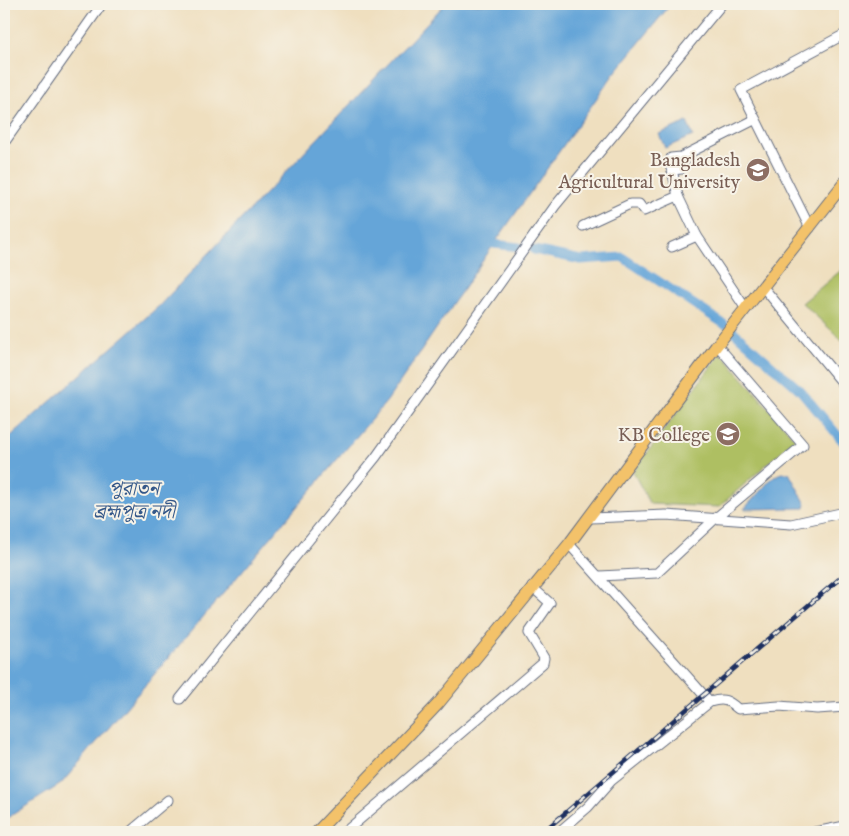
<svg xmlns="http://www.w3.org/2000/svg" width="849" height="836" font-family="'IM FELL English','Noto Serif Bengali',serif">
  <rect width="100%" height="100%" fill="#f7f3e8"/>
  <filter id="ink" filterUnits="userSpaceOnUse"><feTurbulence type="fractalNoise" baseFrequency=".02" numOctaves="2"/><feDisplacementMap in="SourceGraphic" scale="10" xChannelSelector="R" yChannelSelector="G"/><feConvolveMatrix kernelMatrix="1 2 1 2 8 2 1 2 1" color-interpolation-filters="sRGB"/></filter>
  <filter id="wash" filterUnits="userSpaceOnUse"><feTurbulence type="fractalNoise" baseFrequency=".0096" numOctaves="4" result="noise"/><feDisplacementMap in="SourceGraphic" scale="20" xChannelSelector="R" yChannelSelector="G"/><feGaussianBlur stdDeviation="1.12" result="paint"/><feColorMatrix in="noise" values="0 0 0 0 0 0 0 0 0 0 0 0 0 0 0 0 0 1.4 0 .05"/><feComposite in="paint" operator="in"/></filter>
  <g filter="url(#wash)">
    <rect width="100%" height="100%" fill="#efdfbf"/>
    <g fill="#aebf62" stroke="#647760">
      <polygon points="845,267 845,343 802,303"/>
      <polygon points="721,353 795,439 719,507 650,504 633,472"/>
    </g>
    <g fill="#65a5d8" stroke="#406a9b">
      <polygon points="445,4 671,4 613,75 494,244 387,401 61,784 4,820 4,442 159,306"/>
      <polygon points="687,122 693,136 665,148 659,134"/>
      <polygon points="783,473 789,473 806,504 805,508 744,509 774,476"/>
    </g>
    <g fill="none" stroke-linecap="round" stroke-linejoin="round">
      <g stroke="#65a5d8" stroke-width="9">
        <polyline points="483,240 494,244 519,247"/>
        <polyline points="534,250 581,260 622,257 724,324"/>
        <polyline points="733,331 800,390 845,444"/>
      </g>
    </g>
  </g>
  <g filter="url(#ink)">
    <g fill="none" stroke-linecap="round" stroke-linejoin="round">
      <g stroke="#656d80" stroke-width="11">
        <g id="minor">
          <polyline points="4,143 102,4"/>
          <polyline points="681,157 684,163 682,169 672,170 669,164 671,158 681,157 754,120"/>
          <polyline points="678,196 697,236"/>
          <polyline points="583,226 630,204 639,204 644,211 678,196 672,170"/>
          <polyline points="810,228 741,90 845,34"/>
          <polyline points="672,247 697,236 746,309"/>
          <polyline points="763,287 845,386"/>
          <polyline points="591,518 666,515 791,524 845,512"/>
          <polyline points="569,544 710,702"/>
          <polyline points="600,576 657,573 717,517 803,445 717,345"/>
          <polyline points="180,699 376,457 555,206 722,4"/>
          <polyline points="130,832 168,800"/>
          <polyline points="345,832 543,663 544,658 529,633 550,603 532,587"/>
          <path d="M559,832L588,807L611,781L710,702C724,698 728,700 738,709L779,706L817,709L845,707"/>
          <polyline points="815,832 845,826"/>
        </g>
      </g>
      <g stroke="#656d80" stroke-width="13">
        <polyline id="major" points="317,832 438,704 569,544 717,345 845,182"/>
      </g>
      <use href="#minor" stroke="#fff" stroke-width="9"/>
      <use href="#major" stroke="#f3c26a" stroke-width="11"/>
      <g stroke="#1b2f5e" stroke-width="4.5">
        <polyline id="rail" points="543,832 845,574"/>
      </g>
      <use href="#rail" stroke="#f7f3e8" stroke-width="2.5" stroke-dasharray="8" stroke-linecap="butt"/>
    </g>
  </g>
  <defs>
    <g id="university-disc" transform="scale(1.25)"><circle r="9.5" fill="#8d6e63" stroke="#f7f3e8"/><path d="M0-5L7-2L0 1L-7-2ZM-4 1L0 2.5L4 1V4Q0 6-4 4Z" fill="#fff"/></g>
  </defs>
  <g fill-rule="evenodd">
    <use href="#university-disc" x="758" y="170"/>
    <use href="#university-disc" x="728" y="434"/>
  </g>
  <g text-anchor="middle" stroke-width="4" stroke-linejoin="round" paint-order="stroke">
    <g font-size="19" fill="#785e54" stroke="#f7f3e8" text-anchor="end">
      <text x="740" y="166">Bangladesh<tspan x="740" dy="22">Agricultural University</tspan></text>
      <text x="710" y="441">KB College</text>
    </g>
    <g font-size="20" font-style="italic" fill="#355889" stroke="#f7f3e8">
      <text x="134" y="495">পুরাতন<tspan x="134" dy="23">ব্রহ্মপুত্র নদী</tspan></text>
    </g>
  </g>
  <rect width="849" height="836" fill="none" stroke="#f7f3e8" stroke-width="20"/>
</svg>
